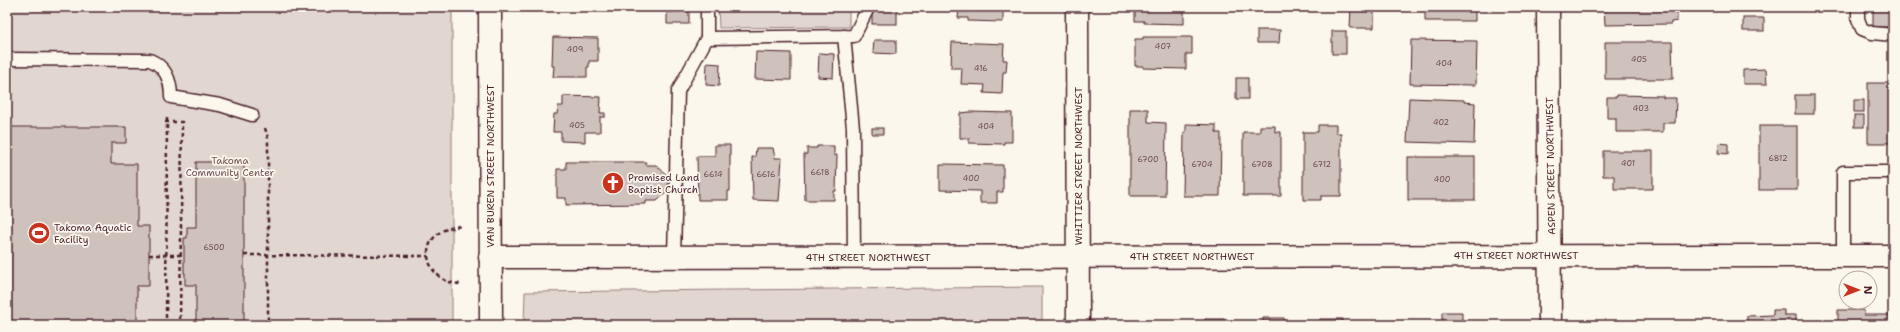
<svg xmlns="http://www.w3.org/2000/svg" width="1900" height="332" font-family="'Shantell Sans',sans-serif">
  <rect width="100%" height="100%" fill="#fbf7ec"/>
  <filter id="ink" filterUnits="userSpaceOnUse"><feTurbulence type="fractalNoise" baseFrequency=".025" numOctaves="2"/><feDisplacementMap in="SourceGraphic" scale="8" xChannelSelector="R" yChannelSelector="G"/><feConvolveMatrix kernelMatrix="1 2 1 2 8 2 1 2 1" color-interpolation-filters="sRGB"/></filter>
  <g filter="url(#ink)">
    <g fill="#e2d7d0" stroke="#967b7e">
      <rect x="7" y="7" width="445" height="318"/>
      <polygon points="718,7 849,7 849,27 719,28"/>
      <polygon points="1042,287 1042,325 524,325 525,292"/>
    </g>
    <g fill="#cfc2bc" stroke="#4a1f2b">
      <polygon points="543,7 593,7 593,8 586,8 586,9 552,9 552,7"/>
      <polygon points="959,7 1003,7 1003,22 968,21 968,18 958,18"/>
      <polygon points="1135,7 1184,7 1184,24 1144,23 1144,21 1135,21"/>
      <polygon points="1351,7 1374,7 1374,28 1350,28"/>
      <polygon points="1415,7 1475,7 1475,21 1425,21 1425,7"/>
      <polygon points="1604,7 1677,7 1677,21 1671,22 1671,24 1605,25"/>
      <rect x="1873" y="7" width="20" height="20"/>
      <rect x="872" y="9" width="25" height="15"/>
      <polygon points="689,11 689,24 667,24 667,12"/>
      <rect x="1743" y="18" width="21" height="13"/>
      <polygon points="1257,30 1280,30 1279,43 1257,43"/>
      <rect x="1332" y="31" width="14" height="23"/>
      <polygon points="553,37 598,38 598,61 589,61 589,67 587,67 587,77 553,77 554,66 552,66"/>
      <polygon points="1143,37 1192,37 1192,54 1186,54 1186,69 1143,68 1143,66 1135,66 1135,39 1143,39"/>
      <polygon points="874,40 896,40 896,54 873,53"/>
      <polygon points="1411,40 1477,41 1476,85 1410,84"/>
      <polygon points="952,42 1004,44 1003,60 1007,60 1006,72 1003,72 1002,94 984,93 985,85 961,84 962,68 951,68"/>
      <polygon points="1605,42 1672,42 1673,79 1605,79"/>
      <polygon points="756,52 791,53 791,80 755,79"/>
      <polygon points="819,53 834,54 833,78 818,77"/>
      <polygon points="707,63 720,64 719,86 706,85"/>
      <polygon points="1766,69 1767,84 1743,84 1743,70"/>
      <rect x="1236" y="78" width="12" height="21"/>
      <rect x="1868" y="83" width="25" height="60"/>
      <polygon points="1617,95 1663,96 1663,98 1676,98 1675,123 1663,123 1663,132 1616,132 1616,118 1607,118 1607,97 1617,97"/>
      <rect x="1795" y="95" width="19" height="19"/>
      <polygon points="563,96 601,97 600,113 605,113 605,117 600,117 600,132 585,132 585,142 561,141 561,132 553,132 554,114 557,114 558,106 563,106"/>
      <polygon points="1409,98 1464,100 1464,102 1475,103 1474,144 1407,142"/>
      <rect x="1854" y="100" width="10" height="12"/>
      <polygon points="1130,109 1148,109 1148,122 1166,123 1165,196 1130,196"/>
      <polygon points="970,112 1012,113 1012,142 1004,142 1004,144 969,143 969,138 960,138 960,113"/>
      <rect x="1854" y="115" width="10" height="12"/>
      <polygon points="1186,124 1216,125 1216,133 1221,133 1220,196 1183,196 1184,132 1186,132"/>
      <polygon points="1318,125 1336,125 1336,133 1341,133 1341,196 1321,196 1321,200 1303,200 1303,132 1318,132"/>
      <polygon points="1260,126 1275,126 1275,132 1281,132 1281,196 1243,196 1243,132 1260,132"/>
      <rect x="1759" y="126" width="38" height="64"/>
      <polygon points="7,127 126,127 126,143 111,143 111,164 137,164 137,226 149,226 149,286 137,286 137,325 7,325"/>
      <rect x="872" y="128" width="11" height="6"/>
      <polygon points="1719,143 1728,144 1728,154 1718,153"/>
      <polygon points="715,145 730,145 730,191 728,191 728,200 698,200 697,156 715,156"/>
      <polygon points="817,146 834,146 834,155 837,155 836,191 834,191 834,200 805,200 804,154 807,154 807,148 817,148"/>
      <polygon points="756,148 773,148 775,158 782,158 779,201 753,200 752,157 755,157"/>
      <polygon points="1603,151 1653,151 1653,189 1614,189 1614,176 1603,176"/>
      <rect x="1408" y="157" width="67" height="43"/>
      <polygon points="196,162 244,162 244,325 196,325 196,285 185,285 185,273 184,273 184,238 187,238 187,227 196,227"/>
      <polygon points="566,162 646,162 646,165 656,165 668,176 668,191 657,201 646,201 646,204 566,205 566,198 557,198 557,169 566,169"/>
      <polygon points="940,164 1003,165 1003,192 997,192 997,203 980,203 980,191 940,190"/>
      <polygon points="1773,310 1784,310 1784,315 1796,315 1796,325 1747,325 1747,316 1773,315"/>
      <polygon points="1838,310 1864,310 1864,315 1890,315 1890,325 1838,325"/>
      <polygon points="1442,312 1462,312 1462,324 1478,325 1430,325 1430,323 1442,323"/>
      <polygon points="1263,318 1284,318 1285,325 1248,325 1248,323 1263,323"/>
      <polygon points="1205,319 1227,319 1227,325 1191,325 1205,324"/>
      <polygon points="1320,319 1343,319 1343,325 1306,325 1306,323 1320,323"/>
      <rect x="1131" y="324" width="40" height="1"/>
      <rect x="1614" y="324" width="19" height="1"/>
    </g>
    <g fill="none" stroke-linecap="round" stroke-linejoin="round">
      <g stroke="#4a1f2b" stroke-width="15">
        <g id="service">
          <polyline points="1858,7 1858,19 1862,29 1872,33 1893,35"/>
          <polyline points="844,36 853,128 854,257"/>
          <polyline points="707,38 854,36 867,10 867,7"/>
          <path d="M7,59L150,60C166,67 171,80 171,97L220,105L252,115"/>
          <polyline points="1843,256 1843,172 1893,172"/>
          <polyline points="674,257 678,91 707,38 707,7"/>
        </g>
      </g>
      <g stroke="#4a1f2b" stroke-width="25">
        <g id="minor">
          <polyline points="490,7 491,325"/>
          <polyline points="1077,7 1078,325"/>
          <polyline points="490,257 1893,256"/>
        </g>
      </g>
      <g stroke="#4a1f2b" stroke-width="25">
        <polyline id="tertiary" points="1548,7 1550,325"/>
      </g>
      <g stroke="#4a1f2b" stroke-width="2.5" stroke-dasharray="4 3" stroke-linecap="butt">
        <polyline points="165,122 182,122 180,325"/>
        <polyline points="265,128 268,138 268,325"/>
        <path d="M460,226C454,227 448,228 442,231C415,247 430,283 460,284"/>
        <polyline points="149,255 184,255"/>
        <polyline points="244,255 428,256"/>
        <polyline points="166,325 167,115"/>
      </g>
      <use href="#service" stroke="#fbf7ec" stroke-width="12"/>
      <use href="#minor" stroke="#fbf7ec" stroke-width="22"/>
      <use href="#tertiary" stroke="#fbf7ec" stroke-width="22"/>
    </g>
  </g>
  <defs>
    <g id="church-disc" transform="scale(1.15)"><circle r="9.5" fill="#c8321e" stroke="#fbf7ec"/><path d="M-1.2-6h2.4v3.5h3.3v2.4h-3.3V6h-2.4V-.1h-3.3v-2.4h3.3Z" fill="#fff"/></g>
    <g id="stadium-disc" transform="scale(1.15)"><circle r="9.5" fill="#c8321e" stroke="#fbf7ec"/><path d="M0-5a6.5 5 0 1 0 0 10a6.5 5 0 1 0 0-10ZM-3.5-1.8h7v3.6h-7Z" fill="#fff"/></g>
  </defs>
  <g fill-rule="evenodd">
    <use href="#church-disc" x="613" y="183"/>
    <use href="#stadium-disc" x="39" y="233"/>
  </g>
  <g text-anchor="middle" stroke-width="3.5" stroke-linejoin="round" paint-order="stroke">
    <g font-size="8" fill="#6b484f">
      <text x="1163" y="49">407</text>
      <text x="575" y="52">409</text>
      <text x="1639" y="62">405</text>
      <text x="1444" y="66">404</text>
      <text x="981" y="71">416</text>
      <text x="1641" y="111">403</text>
      <text x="1441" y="125">402</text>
      <text x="577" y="128">405</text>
      <text x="986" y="129">404</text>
      <text x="1778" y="161">6812</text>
      <text x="1148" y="162">6700</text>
      <text x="1628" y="166">401</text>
      <text x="1202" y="167">6704</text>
      <text x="1262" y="167">6708</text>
      <text x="1322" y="167">6712</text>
      <text x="820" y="175">6618</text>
      <text x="713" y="177">6614</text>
      <text x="766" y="177">6616</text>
      <text x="971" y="181">400</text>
      <text x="1442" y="182">400</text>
      <text x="214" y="250">6500</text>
    </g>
    <g font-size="10" fill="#704d54" stroke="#fbf7ec">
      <text x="230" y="164">Takoma<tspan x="230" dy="12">Community Center</tspan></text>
    </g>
    <g font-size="10" fill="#4a1f2b" stroke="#fbf7ec">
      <text transform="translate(490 166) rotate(-90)" y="4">VAN BUREN STREET NORTHWEST</text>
      <text transform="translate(1078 166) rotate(-90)" y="4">WHITTIER STREET NORTHWEST</text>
      <text transform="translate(1550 166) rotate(-91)" y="4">ASPEN STREET NORTHWEST</text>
      <text x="1516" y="259">4TH STREET NORTHWEST</text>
      <text x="1192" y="260">4TH STREET NORTHWEST</text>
      <text x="868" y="261">4TH STREET NORTHWEST</text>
    </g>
    <g font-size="10" fill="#4a1f2b" stroke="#fbf7ec" text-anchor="start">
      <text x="628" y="181">Promised Land<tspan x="628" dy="12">Baptist Church</tspan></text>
      <text x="54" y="231">Takoma Aquatic<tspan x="54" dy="12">Facility</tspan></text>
    </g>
  </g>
  <rect width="1900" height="332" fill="none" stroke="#fbf7ec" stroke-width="24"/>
  <rect x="12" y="12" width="1876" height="308" fill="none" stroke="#4a1f2b" stroke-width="1.5" filter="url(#ink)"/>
  <g transform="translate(1858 290) rotate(90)"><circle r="19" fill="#fbf7ec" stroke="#b4a19f"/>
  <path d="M0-3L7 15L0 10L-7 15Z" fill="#c8321e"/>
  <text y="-6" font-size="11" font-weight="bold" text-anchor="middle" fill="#4a1f2b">N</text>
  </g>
</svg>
